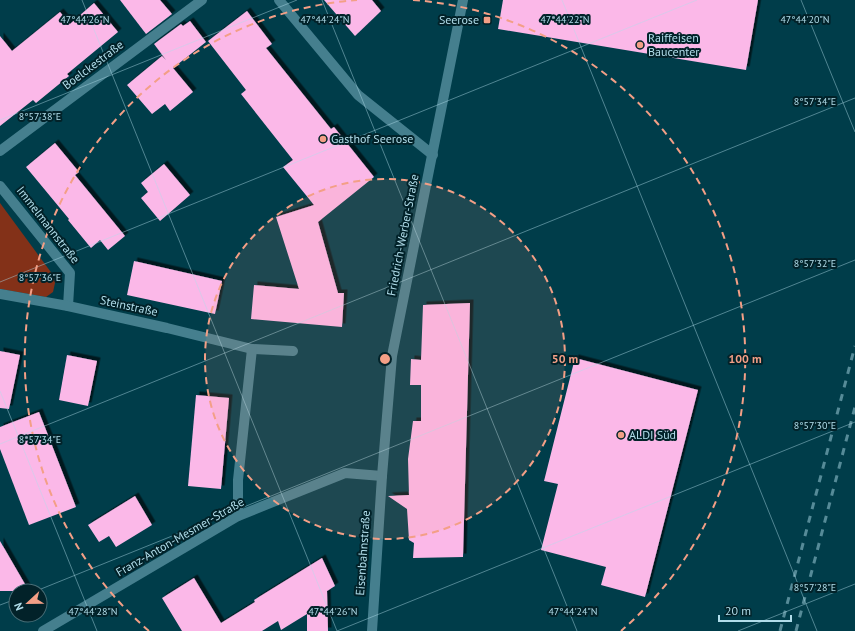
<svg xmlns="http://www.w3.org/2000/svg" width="855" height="631" font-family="'PT Sans',sans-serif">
  <defs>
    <filter id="shadow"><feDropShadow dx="3.5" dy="-3.5" stdDeviation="0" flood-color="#0009"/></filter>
  </defs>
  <rect width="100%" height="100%" fill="#003d4a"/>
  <polygon fill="#833118" points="0,203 53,275 55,283 53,292 46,297 0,289"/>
  <g fill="#fbb8e8" filter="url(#shadow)">
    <polygon points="120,0 160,0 172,14 146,34"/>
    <polygon points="324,0 372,0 381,11 355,36"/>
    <polygon points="503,0 758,0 746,70 498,29"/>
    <polygon points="94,3 118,32 67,74 69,76 36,103 33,100 0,126 0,36 12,51 60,12 70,24"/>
    <polygon points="247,11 272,44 266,48 331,129 334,127 374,177 318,222 338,293 344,293 342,327 251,319 254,285 299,289 276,217 314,205 283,167 293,160 241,94 246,90 208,41"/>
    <polygon points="190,21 206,42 173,68 193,92 170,111 165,104 152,114 127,85 162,56 166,60 154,44 181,24 183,26"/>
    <polygon points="55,143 79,172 75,175 125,236 108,250 100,240 91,248 68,220 69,219 26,167"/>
    <polygon points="164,164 190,195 160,221 141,198 148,192 141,183"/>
    <polygon points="134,261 222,281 215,314 127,295"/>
    <polygon points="470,303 463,557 413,558 414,543 409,540 407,509 388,496 409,495 408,459 413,421 421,421 421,385 410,385 411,359 421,360 423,305"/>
    <polygon points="0,351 20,355 9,409 0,408"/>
    <polygon points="67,355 97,361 88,406 59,400"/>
    <polygon points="575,358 698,390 645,597 601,585 606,567 541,550 558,484 544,481"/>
    <polygon points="196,395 229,398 221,489 188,486"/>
    <polygon points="39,412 76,507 29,525 0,449 0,427"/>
    <polygon points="135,496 152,525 116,547 109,536 99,542 88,525"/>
    <polygon points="0,541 29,591 0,591"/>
    <polygon points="322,558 335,586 327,591 328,631 307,631 307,614 281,630 278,621 262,631 182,631 162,598 194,578 221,623 255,602 254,600"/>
  </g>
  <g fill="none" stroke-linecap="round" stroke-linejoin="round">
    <g stroke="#457f8e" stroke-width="10">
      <polyline points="279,0 358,95 433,155"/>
      <polyline points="0,151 202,0"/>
      <polyline points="0,186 70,273 68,306"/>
      <polyline points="0,294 68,306 167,328 252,349 293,351"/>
      <polyline points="238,516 238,480 252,349"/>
      <polyline points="43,631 238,516 345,473 382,476"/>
      <polyline points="372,631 382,476 392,356 463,0"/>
    </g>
    <g stroke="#568b98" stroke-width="3" stroke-dasharray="7 7" stroke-linecap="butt">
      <polyline points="780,631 855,346"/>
      <polyline points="796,631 855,407"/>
    </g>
  </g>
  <path fill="none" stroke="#b1ddea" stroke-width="1" stroke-opacity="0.45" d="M82,0L337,631M322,0L577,631M562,0L817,631M801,0L855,132M0,120L297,0M0,282L697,0M0,391L97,631M0,444L855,98M36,591L855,260M0,605L16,599M337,631L855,422M738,631L855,584"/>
  <circle cx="385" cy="359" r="180" fill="#f39f86" fill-opacity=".12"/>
  <g fill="none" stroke="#f39f86" stroke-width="2" stroke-dasharray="7 5">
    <circle cx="385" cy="359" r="180"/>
    <path d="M149 631A360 360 0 0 1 357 0M413 0A360 360 0 0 1 621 631"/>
  </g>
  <g fill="#f39f86" stroke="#022229" stroke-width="1.5">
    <rect x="483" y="16" width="8" height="8" rx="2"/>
    <circle cx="640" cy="45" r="4"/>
    <circle cx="323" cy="139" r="4"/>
    <circle cx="621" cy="435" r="4"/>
  </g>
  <g text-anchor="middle" stroke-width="4" stroke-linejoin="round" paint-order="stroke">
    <g font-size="12" fill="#b1ddea" stroke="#022229" text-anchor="start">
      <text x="479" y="24" text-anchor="end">Seerose</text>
      <text x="648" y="42">Raiffeisen<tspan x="648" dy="14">Baucenter</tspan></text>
      <text x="331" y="143">Gasthof Seerose</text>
      <text x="629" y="439">ALDI Süd</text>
    </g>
    <g font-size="12" fill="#b1ddea" stroke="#022229">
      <text transform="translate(93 65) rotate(-37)" y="4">Boelckestraße</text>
      <text transform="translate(48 225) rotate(52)" y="4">Immelmannstraße</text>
      <text transform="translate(403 235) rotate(-79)" y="4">Friedrich-Werber-Straße</text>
      <text transform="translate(129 306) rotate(12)" y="4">Steinstraße</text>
      <text transform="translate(180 537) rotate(-30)" y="4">Franz-Anton-Mesmer-Straße</text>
      <text transform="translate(363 553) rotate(-86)" y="4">Eisenbahnstraße</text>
    </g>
  </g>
  <g font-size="10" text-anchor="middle" fill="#b1ddea" stroke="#022229" stroke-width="4" stroke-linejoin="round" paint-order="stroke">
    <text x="85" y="23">47°44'26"N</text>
    <text x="325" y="23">47°44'24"N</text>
    <text x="565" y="23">47°44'22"N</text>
    <text x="805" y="23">47°44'20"N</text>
    <text x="815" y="105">8°57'34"E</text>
    <text x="40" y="120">8°57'38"E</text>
    <text x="815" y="267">8°57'32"E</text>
    <text x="40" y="281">8°57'36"E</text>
    <text x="815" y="429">8°57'30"E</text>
    <text x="40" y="443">8°57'34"E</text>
    <text x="815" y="591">8°57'28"E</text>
    <text x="93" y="615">47°44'28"N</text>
    <text x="333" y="615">47°44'26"N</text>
    <text x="573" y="615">47°44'24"N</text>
  </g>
  <circle cx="385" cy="359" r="6" fill="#f39f86" stroke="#022229" stroke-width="2"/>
  <g font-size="12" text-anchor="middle" font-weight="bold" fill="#f39f86" stroke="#022229" stroke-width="4" stroke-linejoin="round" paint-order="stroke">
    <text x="565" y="363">50 m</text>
    <text x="745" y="363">100 m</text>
  </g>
  <g transform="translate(28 603) rotate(248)"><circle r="19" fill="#022229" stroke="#486d76"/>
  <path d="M0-3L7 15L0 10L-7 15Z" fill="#f39f86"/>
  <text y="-6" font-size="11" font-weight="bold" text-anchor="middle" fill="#b1ddea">N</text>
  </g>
  <path d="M719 615v6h72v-6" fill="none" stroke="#b1ddea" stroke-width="2"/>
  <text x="725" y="615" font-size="12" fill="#b1ddea" stroke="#022229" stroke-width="3" paint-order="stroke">20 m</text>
</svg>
